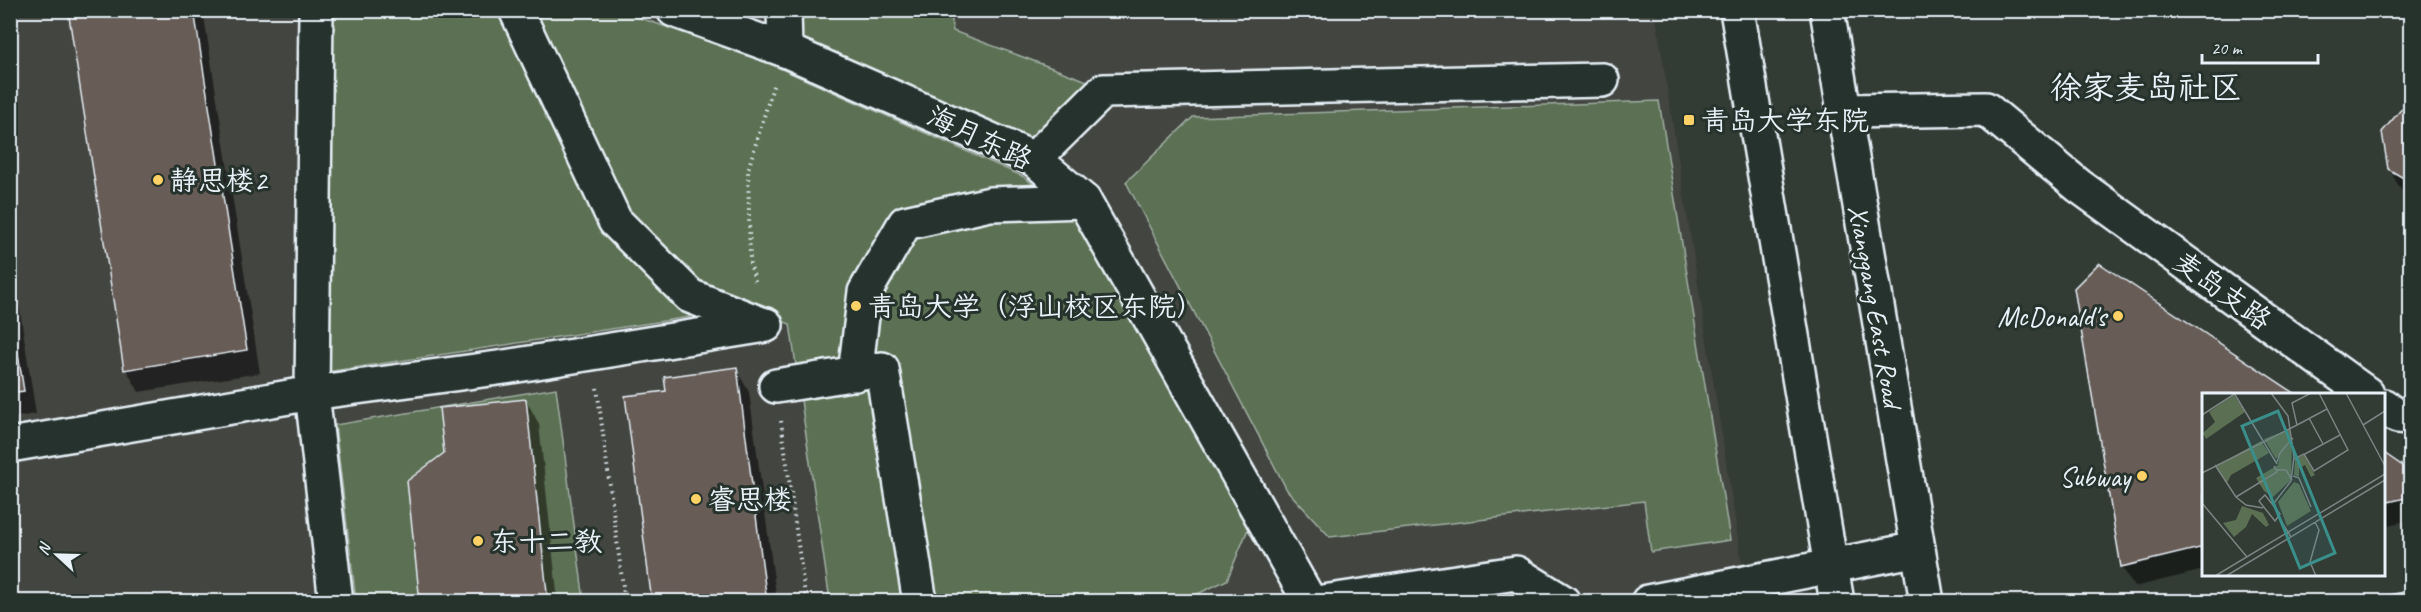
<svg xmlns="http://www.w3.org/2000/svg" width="2421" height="612" font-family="Caveat,'LXGW WenKai TC',sans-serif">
  <rect width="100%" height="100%" fill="#333b35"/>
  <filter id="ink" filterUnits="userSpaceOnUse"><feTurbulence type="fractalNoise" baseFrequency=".0167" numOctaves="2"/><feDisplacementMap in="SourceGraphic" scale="12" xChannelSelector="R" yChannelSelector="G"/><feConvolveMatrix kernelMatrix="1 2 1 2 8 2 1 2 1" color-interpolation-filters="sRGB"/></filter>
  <g filter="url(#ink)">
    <polygon fill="#43453f" points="10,11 1655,11 1748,601 11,601"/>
    <g fill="#5b7053" stroke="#a2b0a6" stroke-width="1.5">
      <polygon points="330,11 499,11 554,132 607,231 690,317 326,372"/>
      <polygon points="535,11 620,11 759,59 1022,176 1083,220 1248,529 1227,580 1183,601 830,601 790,324 700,290 627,215"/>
      <polygon points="797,11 951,11 953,31 1090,82 1033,143 797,39"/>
      <polygon points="1659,101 1730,540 1651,552 1644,501 1330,537 1287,490 1126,182 1193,117"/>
      <polygon points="556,388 584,601 356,601 335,425"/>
    </g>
    <g fill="#0007">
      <polygon points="70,10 203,10 260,373 139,392 126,369"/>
      <polygon points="2410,101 2410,195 2401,190 2389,169 2383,133"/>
      <polygon points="10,246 36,414 10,418"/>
      <polygon points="2099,265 2293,394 2204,394 2204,570 2134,587 2122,567"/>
      <polygon points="736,369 749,392 777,602 654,602 668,392"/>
      <polygon points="526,400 539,424 558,602 422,602"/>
      <polygon points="2384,455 2410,473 2410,520 2384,526"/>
    </g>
    <g fill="#675b57" stroke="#e8f1f8" stroke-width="1.5">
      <polygon points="68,10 194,10 247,350 124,370"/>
      <polygon points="2410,99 2410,201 2407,180 2388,169 2382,132"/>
      <polygon points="2099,263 2296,394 2204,394 2204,547 2121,567 2074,288"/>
      <polygon points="10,303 24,391 10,393"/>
      <polygon points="737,367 767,602 652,602 625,396 666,391 664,377"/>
      <polygon points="526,399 548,602 420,602 407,481 444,453 439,408"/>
      <polygon points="2384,453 2410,471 2410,497 2384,503"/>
      <polygon points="2410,591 2410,602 2353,602"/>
    </g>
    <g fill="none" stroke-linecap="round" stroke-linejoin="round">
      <g stroke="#e8f1f8" stroke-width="38">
        <g id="minor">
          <polyline points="316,10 312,393 336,602"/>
          <polyline points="516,10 615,221 690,296 764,325"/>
          <polyline points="674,10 785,50 1034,159 1084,201 1310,602"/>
          <polyline points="784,10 785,50"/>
          <polyline points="1843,111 1986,109 2079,186 2367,394"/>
          <polyline points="1034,159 1103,91 1602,80"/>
          <polyline points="855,374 865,292 905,223 990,204 1084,201"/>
          <polyline points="776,386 882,369 920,602"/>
          <polyline points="2384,406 2397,416 2410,417"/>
          <polyline points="10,445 312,393 505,367 766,325"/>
          <polyline points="1323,602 1516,573 1563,602"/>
          <polyline points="1648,602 1918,549"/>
        </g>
      </g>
      <g stroke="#e8f1f8" stroke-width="38">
        <g id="major">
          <polyline points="1737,10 1837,602"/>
          <polyline points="1827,10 1927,602"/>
        </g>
      </g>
      <g stroke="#e8f1f8" stroke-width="4" stroke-dasharray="1.5 4.5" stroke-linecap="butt">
        <polyline points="755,281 750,263 748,170 774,83"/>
        <polyline points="597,388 625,602"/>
        <polyline points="781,421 806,602"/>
      </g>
      <use href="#minor" stroke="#26332d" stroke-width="33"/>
      <use href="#major" stroke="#26332d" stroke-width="33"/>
    </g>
  </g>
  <g fill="#ffd166" stroke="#26332d" stroke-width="2">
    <rect x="1683" y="114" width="12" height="12" rx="3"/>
    <circle cx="158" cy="180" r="6"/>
    <circle cx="856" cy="306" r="6"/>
    <circle cx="2118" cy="316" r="6"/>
    <circle cx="2142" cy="476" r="6"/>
    <circle cx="696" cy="499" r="6"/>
    <circle cx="478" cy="541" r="6"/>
  </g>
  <g text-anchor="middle" stroke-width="6" stroke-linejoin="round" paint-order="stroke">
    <g font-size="28" fill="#e8f1f8" stroke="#26332d" text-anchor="start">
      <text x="1701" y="130">青岛大学东院</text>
      <text x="170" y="190">静思楼2</text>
      <text x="868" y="316">青岛大学（浮山校区东院）</text>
      <text x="2106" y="326" text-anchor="end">McDonald's</text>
      <text x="2130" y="486" text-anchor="end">Subway</text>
      <text x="708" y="509">睿思楼</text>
      <text x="490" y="551">东十二教</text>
    </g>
    <g font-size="28" fill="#e8f1f8" stroke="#26332d">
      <text transform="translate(980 137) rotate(25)" y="10">海月东路</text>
      <text transform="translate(2223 290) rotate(36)" y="10">麦岛支路</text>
      <text transform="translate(1876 306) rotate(80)" y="10">Xianggang East Road</text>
    </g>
    <g font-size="32" fill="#e8f1f8" stroke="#26332d">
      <text x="2146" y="98">徐家麦岛社区</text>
    </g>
  </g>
  <g transform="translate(2202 393)">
    <rect width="183" height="183" fill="#333b35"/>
    <path d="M32,2L43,19L4,46L1,40L13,29L7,19ZM88,36L89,46L74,66L62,46ZM59,48L67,60L29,82L25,90L14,73ZM90,48L89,87L71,104L62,98L54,85L76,72L78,60ZM102,62L113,82L109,84L103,72L97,75V84L92,82L93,66ZM92,89L97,91L109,118L85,133L76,109ZM40,113L61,120L67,132L64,134L50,121L44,134L32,144L21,130L34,127Z" fill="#5b7053"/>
    <path fill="none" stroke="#7b8483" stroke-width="1.5" d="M32,0L75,71M69,0L86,23L92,64L89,88L72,110M144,0L183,73M0,22L34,0M107,25L121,51M95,32L125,16M161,32L183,18M103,61L138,42M92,66L102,61L112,78L146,57L117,0M75,69L78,60L91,45M13,72L34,104L44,112L61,115M74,77H84L90,87M0,80L95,32L90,10L109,0M91,83L97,85L109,114M63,102L78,121L73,128L57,108ZM34,104L75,79L72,73M0,110L45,164M78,126L89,144M113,129L117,137L108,169L114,183M13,183L183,81M24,183L183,87"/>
    <path fill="#3a8f8a" fill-opacity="0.15" stroke="#3a8f8a" stroke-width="3" d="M76,18L133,160L98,175L40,33Z"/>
    <rect width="183" height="183" fill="none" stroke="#e8f1f8" stroke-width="3"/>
  </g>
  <rect width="2421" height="612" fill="none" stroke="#26332d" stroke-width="36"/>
  <rect x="18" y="18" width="2385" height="576" fill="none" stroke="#e8f1f8" stroke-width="2" filter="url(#ink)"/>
  <g transform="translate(57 555) rotate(292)" stroke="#26332d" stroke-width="4.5" paint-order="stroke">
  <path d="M0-4.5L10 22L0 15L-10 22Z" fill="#e8f1f8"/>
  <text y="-9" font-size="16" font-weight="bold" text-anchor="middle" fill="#e8f1f8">N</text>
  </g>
  <path d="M2202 54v9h116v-9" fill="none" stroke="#e8f1f8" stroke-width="3"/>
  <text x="2211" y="54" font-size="18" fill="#e8f1f8" stroke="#26332d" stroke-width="4.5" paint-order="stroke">20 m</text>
</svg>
